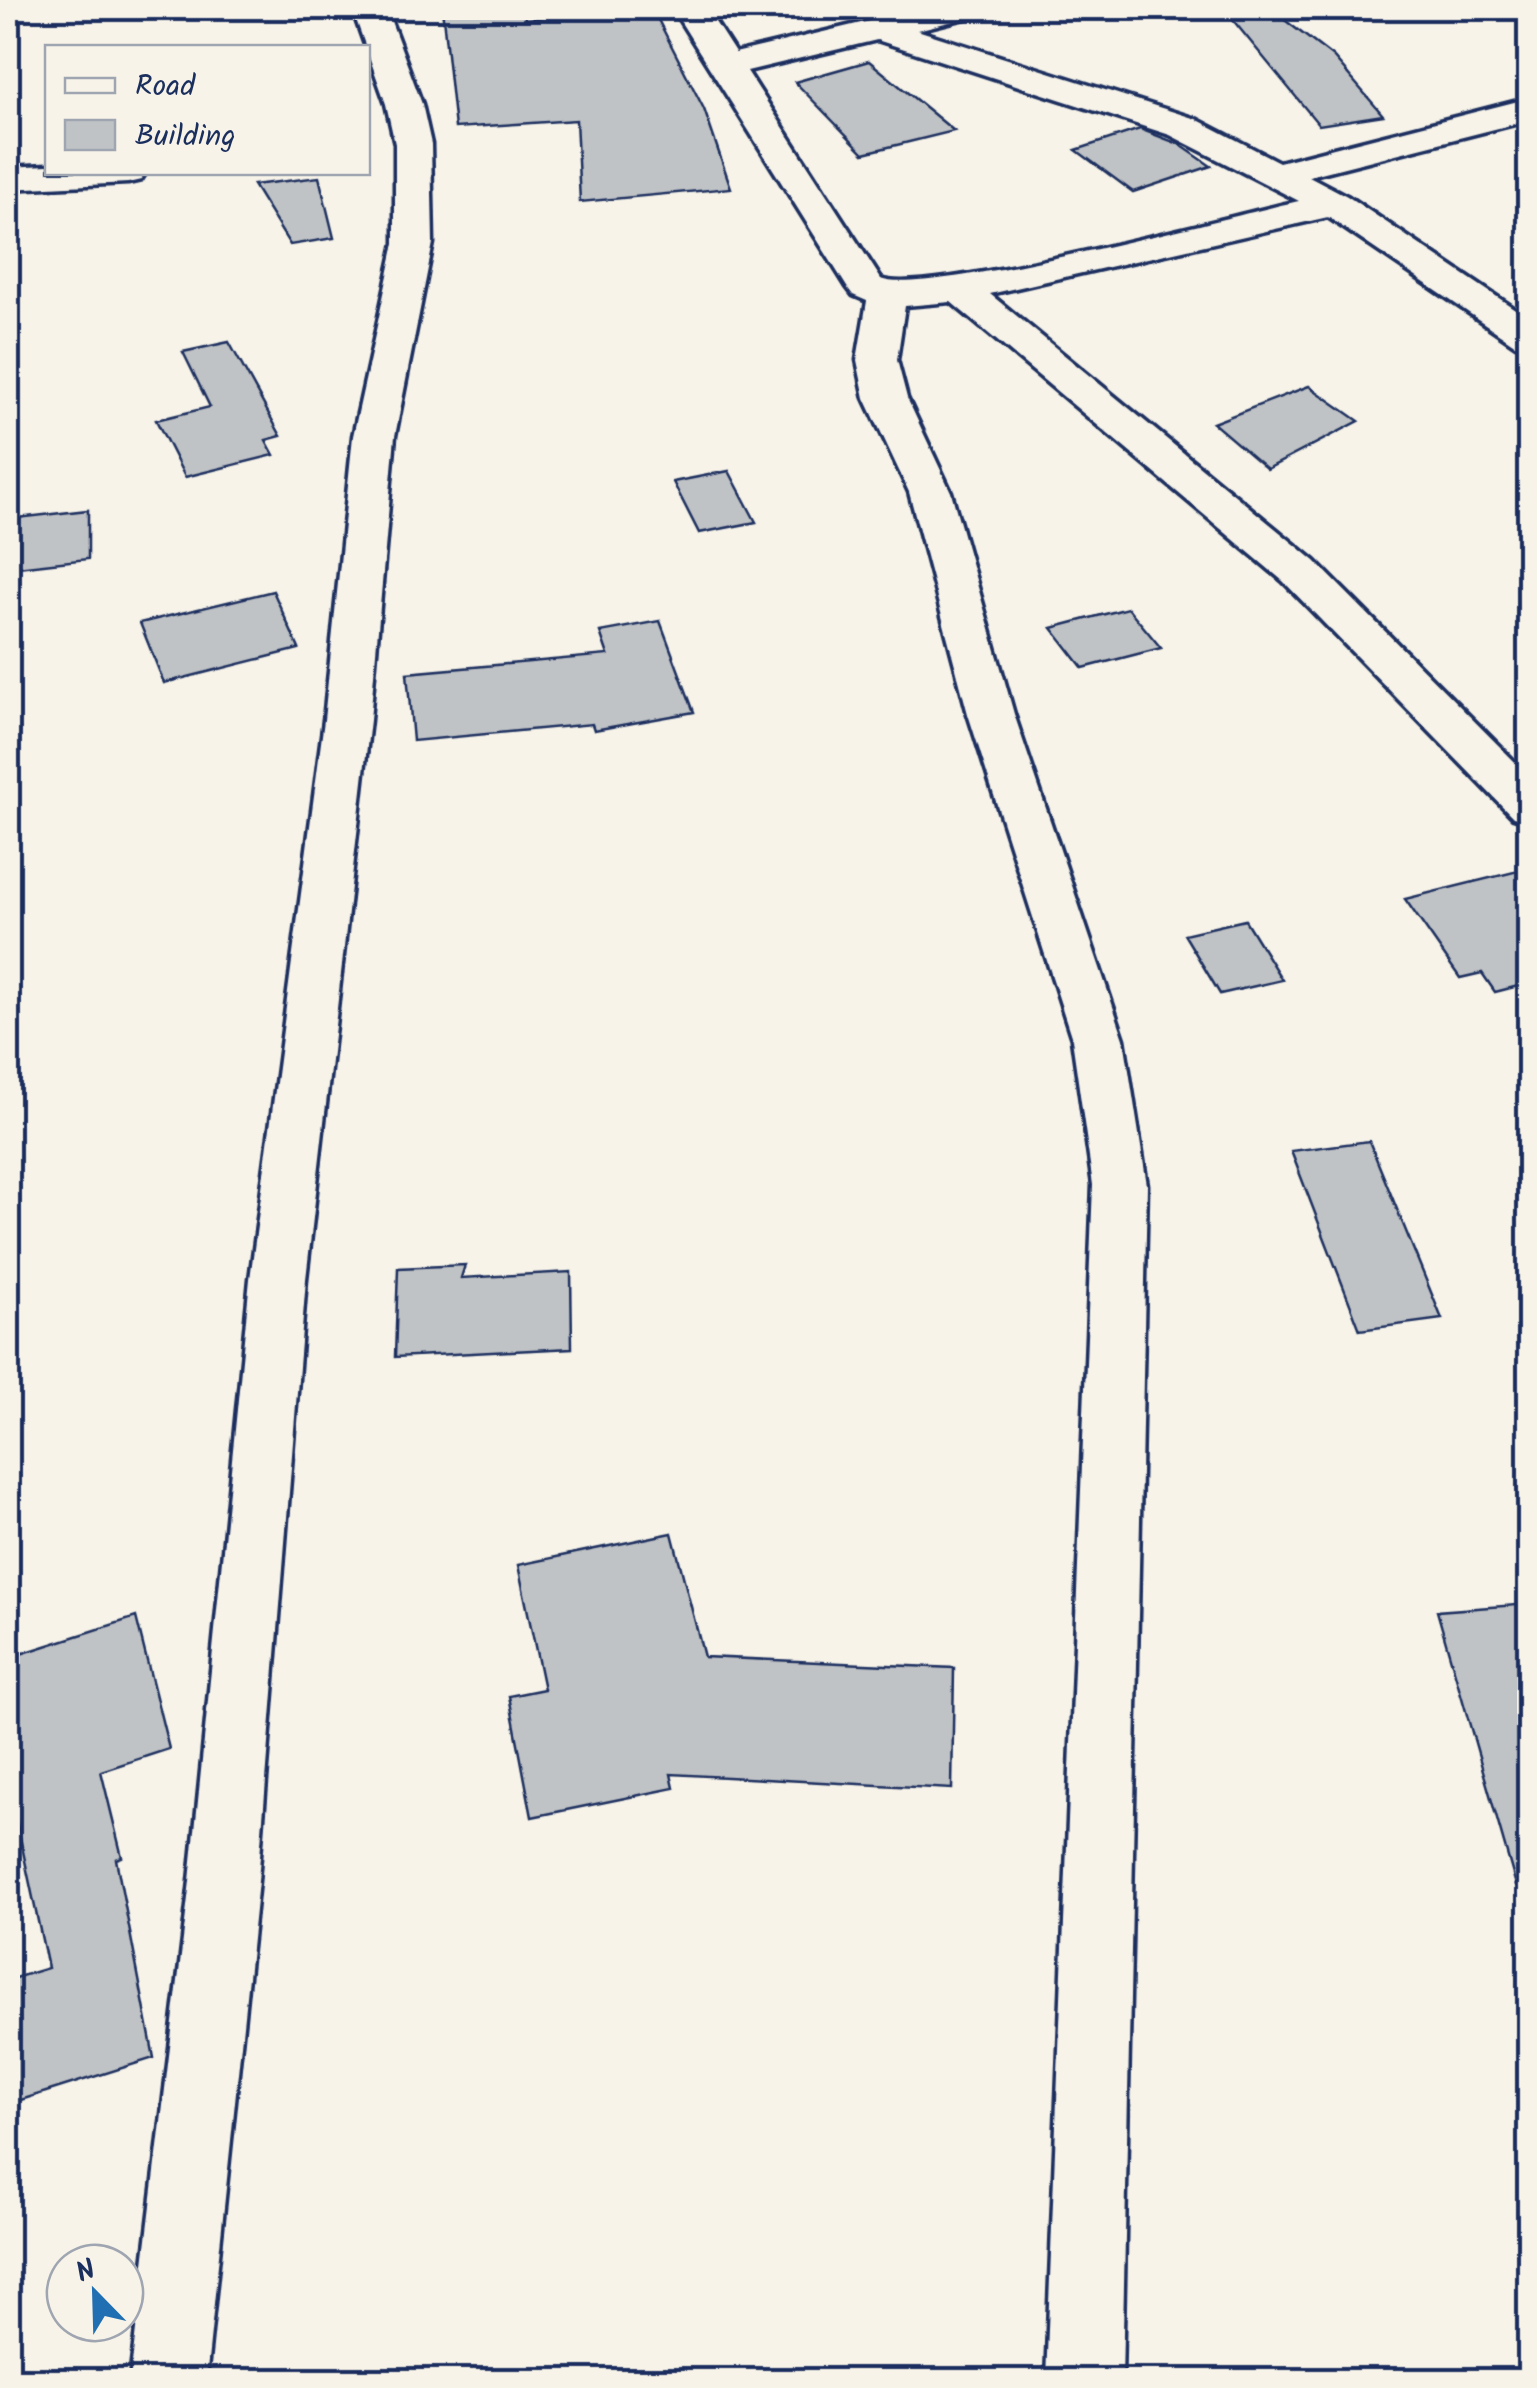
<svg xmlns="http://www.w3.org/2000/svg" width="1537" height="2388" font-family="Kalam,sans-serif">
  <rect width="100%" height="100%" fill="#f7f3e8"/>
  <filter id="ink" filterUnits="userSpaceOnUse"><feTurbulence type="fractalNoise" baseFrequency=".01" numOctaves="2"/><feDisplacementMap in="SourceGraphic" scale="20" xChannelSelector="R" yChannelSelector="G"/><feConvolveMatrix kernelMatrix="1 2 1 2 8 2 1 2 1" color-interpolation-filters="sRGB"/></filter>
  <g filter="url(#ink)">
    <g fill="#c0c3c5" stroke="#1b2f5e" stroke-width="2.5">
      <polygon points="442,8 524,8 525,19 652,8 704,109 731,188 580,202 576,120 455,128"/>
      <polygon points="1223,8 1269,8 1333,57 1383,115 1319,125"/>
      <polygon points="869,61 954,131 864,153 795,82"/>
      <polygon points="1140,129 1179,144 1211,166 1133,192 1076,150"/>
      <polygon points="319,177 334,238 290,245 253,185"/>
      <polygon points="229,342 281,436 266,440 274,455 185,477 156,420 210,407 183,352"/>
      <polygon points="1309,386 1359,421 1267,469 1213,423"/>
      <polygon points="729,471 756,522 699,533 673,482"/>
      <polygon points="88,510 88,559 8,568 8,519"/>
      <polygon points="273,591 299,649 164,683 140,623"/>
      <polygon points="1128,608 1161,648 1083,668 1052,628"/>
      <polygon points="660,621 694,712 594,730 592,724 413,741 407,673 608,655 600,632"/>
      <polygon points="1530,868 1530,983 1495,992 1482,973 1460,978 1405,899"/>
      <polygon points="1245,920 1282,980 1220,994 1184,934"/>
      <polygon points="1369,1141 1442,1319 1360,1330 1291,1151"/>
      <polygon points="465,1265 461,1278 571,1272 572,1348 395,1357 398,1268"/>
      <polygon points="672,1533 704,1657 954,1668 952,1789 671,1774 674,1788 532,1817 509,1696 544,1689 518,1565"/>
      <polygon points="1530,1604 1530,1883 1516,1885 1437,1611"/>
      <polygon points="136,1617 169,1749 101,1771 122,1857 116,1859 154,2058 8,2104 8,1980 48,1968 8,1781 8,1658"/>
    </g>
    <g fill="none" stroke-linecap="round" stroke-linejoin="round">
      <g stroke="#1b2f5e" stroke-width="7">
        <g id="minor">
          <polygon points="352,8 386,8 422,104 431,144 433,243 395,436 370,720 306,1279 258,1881 206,2380 130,2380 190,1881 250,1279 324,720 353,436 395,243 395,144 386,104"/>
          <path d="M672,8H706L735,53L924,8H982L977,15L917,30L1196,119L1279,162L1530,98V120L1309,176L1347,196L1530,319V349L1516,345L1328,217L990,294L1315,561L1530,777V822L1513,817L1283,581L951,302L905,306L897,360L907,398L951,492L1014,714L1124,1039L1147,1185L1122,2380H1046L1093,1185L1072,1039L968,714L909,492L865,398L857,360L867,301L853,295L847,287ZM877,40L1170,135L1299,201C1234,215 923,298 881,279L747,71Z"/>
          <polygon points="48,165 48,172 146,172 141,180 128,183 8,189 8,167"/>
        </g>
      </g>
      <use href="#minor" fill="#f7f3e8" fill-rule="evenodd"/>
    </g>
  </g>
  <rect width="1537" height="2388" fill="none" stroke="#f7f3e8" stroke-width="40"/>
  <rect x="20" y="20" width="1497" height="2348" fill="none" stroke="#1b2f5e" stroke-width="4" filter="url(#ink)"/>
  <rect x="45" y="45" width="325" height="130" fill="#f7f3e8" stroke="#9fa5b1" stroke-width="2.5"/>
  <rect x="65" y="78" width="50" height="15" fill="#f7f3e8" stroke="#9fa5b1" stroke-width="2.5"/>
  <text x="135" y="95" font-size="30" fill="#1b2f5e">Road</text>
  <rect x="65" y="120" width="50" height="30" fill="#c0c3c5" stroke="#9fa5b1" stroke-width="2.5"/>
  <text x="135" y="145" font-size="30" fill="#1b2f5e">Building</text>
  <g transform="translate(95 2293) rotate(337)"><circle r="48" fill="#f7f3e8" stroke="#9fa5b1" stroke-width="2.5"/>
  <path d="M0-8L18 38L0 25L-18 38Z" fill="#1f6fb2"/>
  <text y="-15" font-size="28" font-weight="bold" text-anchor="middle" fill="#1b2f5e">N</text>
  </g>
</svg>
